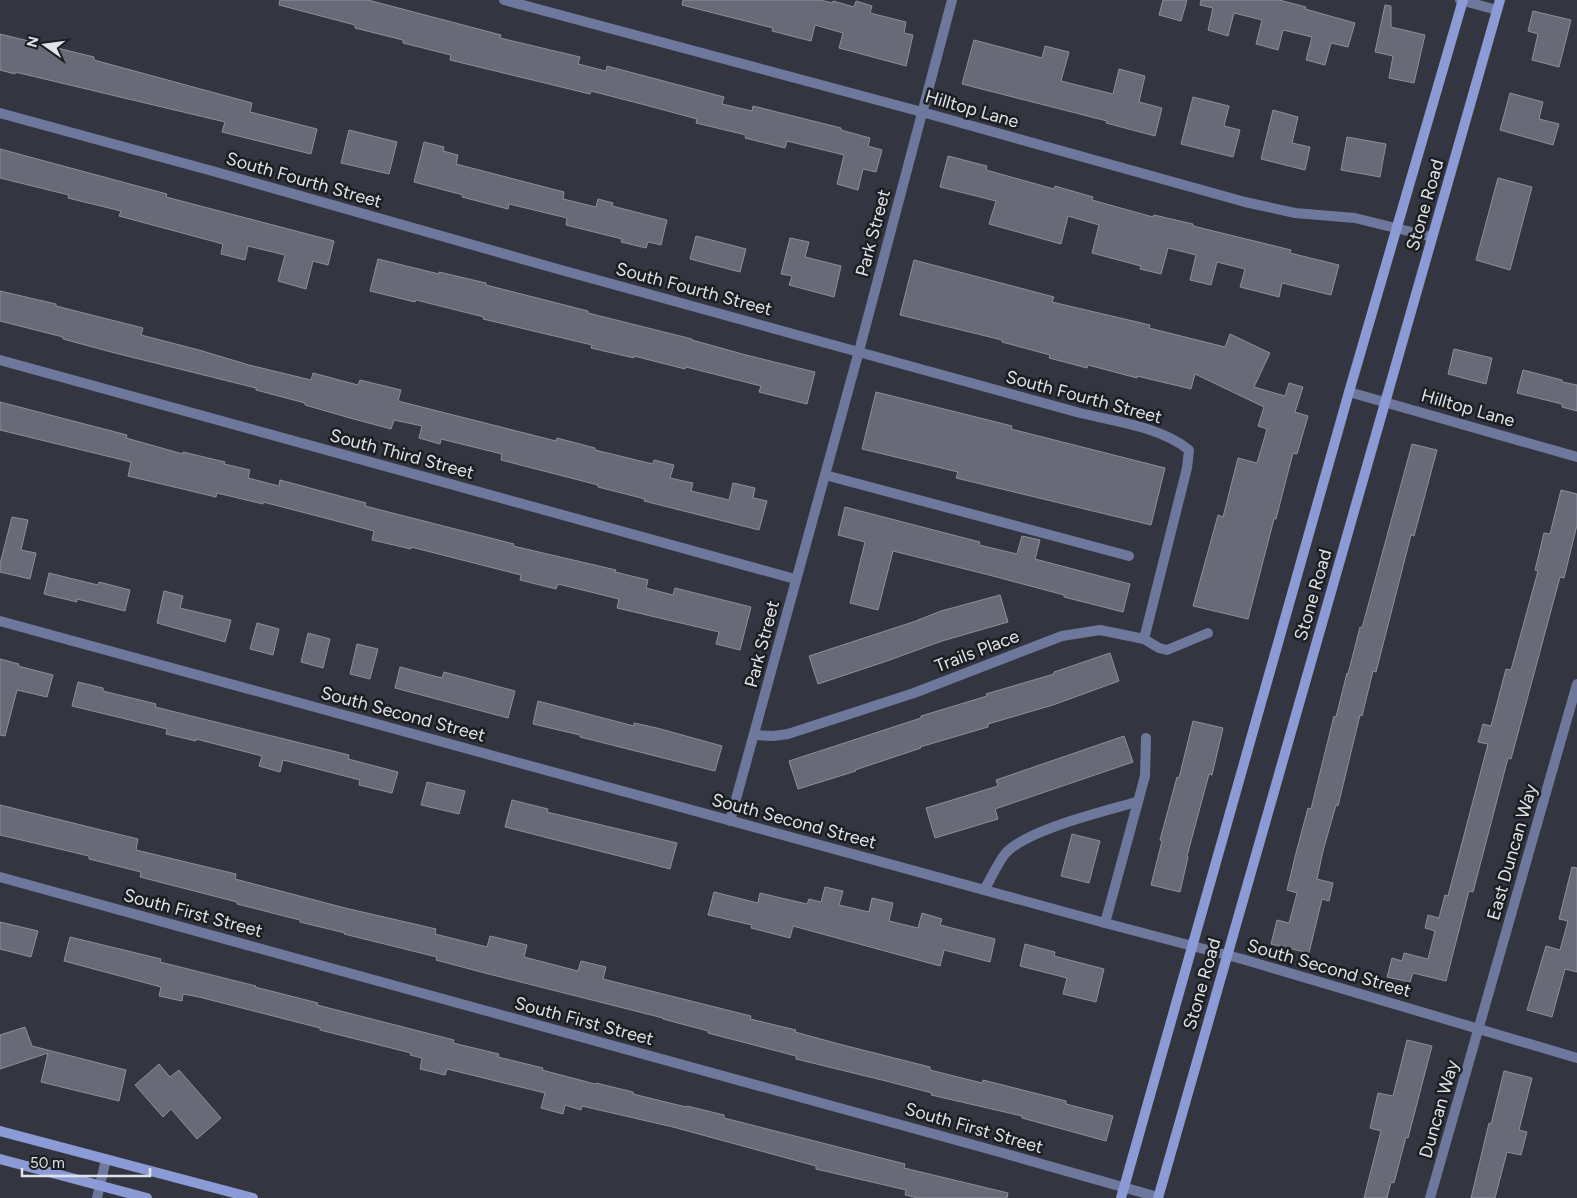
<svg xmlns="http://www.w3.org/2000/svg" width="1577" height="1198" font-family="Figtree,sans-serif">
  <rect width="100%" height="100%" fill="#333640"/>
  <g fill="#686b77" stroke="#8c909c">
    <polygon points="280,0 368,0 501,35 500,38 580,57 578,64 606,71 607,66 724,97 722,104 752,111 753,106 841,128 841,130 870,138 868,146 882,150 876,172 863,169 858,190 837,184 844,155 787,141 785,148 745,138 746,135 696,123 697,119 649,106 591,91 590,94 450,60 451,55 403,43 403,40 355,28 355,25 279,5"/>
    <polygon points="683,0 820,0 833,3 833,1 854,7 856,1 872,6 870,13 906,22 904,33 913,35 906,66 839,48 843,33 815,25 811,41 772,31 773,28 682,5"/>
    <polygon points="1163,0 1187,0 1181,21 1159,15"/>
    <polygon points="1201,0 1279,0 1306,7 1305,9 1355,23 1348,47 1331,43 1325,65 1306,60 1312,37 1283,30 1278,50 1256,44 1262,20 1234,13 1228,36 1208,30 1213,8 1200,5"/>
    <polygon points="1385,5 1391,6 1391,27 1425,35 1414,83 1389,78 1393,56 1375,52"/>
    <polygon points="1533,11 1571,20 1559,67 1532,60 1538,34 1528,31"/>
    <polygon points="0,34 94,57 94,60 252,103 250,112 317,129 311,154 222,132 225,122 15,72 15,74 0,70"/>
    <polygon points="974,40 1042,58 1045,46 1069,52 1061,81 1113,94 1119,69 1145,76 1139,102 1162,108 1155,136 1106,123 1107,121 962,84"/>
    <polygon points="1510,93 1543,102 1539,119 1559,124 1553,145 1500,130"/>
    <polygon points="1193,97 1229,106 1224,126 1240,130 1233,157 1181,144"/>
    <polygon points="1273,110 1298,117 1292,143 1310,147 1305,170 1261,159"/>
    <polygon points="349,130 397,142 389,174 341,163"/>
    <polygon points="1347,137 1386,144 1380,177 1341,170"/>
    <polygon points="424,142 444,147 443,151 458,155 456,164 564,192 563,199 596,207 598,199 613,203 612,206 667,220 661,245 648,242 646,248 621,242 622,239 566,225 567,218 509,204 508,209 462,197 463,195 414,182"/>
    <polygon points="0,149 167,194 166,197 334,241 328,265 313,261 306,289 278,281 285,255 248,246 245,260 221,254 223,244 119,216 121,211 68,198 69,195 0,178"/>
    <polygon points="948,156 987,166 986,170 1054,189 1055,186 1093,197 1092,200 1153,217 1154,215 1193,224 1193,226 1291,250 1290,253 1339,265 1331,295 1282,283 1279,297 1240,287 1245,269 1217,262 1211,285 1190,280 1196,255 1168,248 1161,274 1140,269 1141,266 1092,253 1099,225 1068,216 1061,244 989,224 996,201 940,187"/>
    <polygon points="1498,178 1532,187 1510,270 1476,260"/>
    <polygon points="696,236 746,249 740,272 690,259"/>
    <polygon points="790,238 809,242 805,257 841,266 834,297 789,285 792,276 781,274"/>
    <polygon points="378,259 439,274 439,272 486,283 486,285 588,311 588,313 692,339 692,340 746,355 815,372 807,404 759,392 761,386 686,367 685,369 634,356 634,358 591,348 592,345 483,319 484,317 416,300 415,302 370,291"/>
    <polygon points="914,260 1054,297 1052,302 1150,325 1149,328 1225,347 1230,334 1270,353 1254,387 1285,396 1289,383 1303,387 1295,412 1308,416 1297,454 1293,453 1276,519 1274,519 1248,619 1193,606 1218,515 1223,517 1238,458 1257,463 1267,429 1258,426 1264,407 1195,374 1191,389 1137,376 1137,378 1088,365 1087,368 1049,358 1050,355 1002,342 1002,340 900,315"/>
    <polygon points="0,291 56,304 56,306 143,328 141,335 199,350 249,365 311,380 313,373 358,385 360,380 401,390 398,401 556,441 557,438 595,448 595,450 653,464 654,460 674,465 670,478 693,483 691,491 729,500 733,483 755,488 753,498 767,501 759,530 644,501 645,499 598,487 598,485 501,460 502,454 441,439 440,444 419,438 422,426 394,420 391,429 350,418 305,405 305,403 256,390 256,388 111,352 63,339 63,337 0,321"/>
    <polygon points="1454,349 1492,358 1486,384 1448,374"/>
    <polygon points="1523,370 1562,380 1562,382 1577,385 1577,411 1562,407 1562,404 1517,393"/>
    <polygon points="876,392 1012,426 1011,429 1165,468 1151,525 956,478 958,472 862,449"/>
    <polygon points="0,402 127,435 126,438 183,454 183,452 225,462 224,464 250,470 248,478 279,486 280,480 321,491 366,503 365,506 514,544 513,546 616,570 615,572 648,580 646,588 673,595 675,588 751,607 740,650 716,644 719,632 617,608 619,599 558,584 556,589 520,580 521,575 411,547 411,549 372,540 374,531 325,518 263,502 263,504 217,493 216,497 128,476 131,462 0,430"/>
    <polygon points="1412,444 1437,450 1414,536 1411,535 1376,672 1373,671 1362,716 1360,715 1338,806 1336,805 1323,851 1317,879 1333,883 1329,901 1322,899 1309,953 1271,944 1277,920 1289,923 1297,893 1287,890 1296,853 1308,808 1311,809 1334,716 1336,717 1347,673 1348,674 1360,627 1362,628"/>
    <polygon points="1561,490 1577,494 1577,525 1564,578 1560,577 1511,759 1508,758 1473,892 1469,891 1446,981 1413,973 1410,982 1387,977 1392,958 1402,961 1404,953 1428,959 1435,931 1425,928 1428,915 1439,918 1445,895 1448,896 1488,744 1478,742 1483,724 1491,726 1506,669 1511,670 1538,571 1535,570 1544,533 1550,534"/>
    <polygon points="845,507 980,542 979,545 1017,554 1022,536 1040,540 1035,559 1130,584 1123,612 1064,597 1064,595 989,575 893,551 878,610 850,603 865,542 838,535"/>
    <polygon points="12,517 28,520 21,550 36,553 30,579 0,572 0,564"/>
    <polygon points="49,573 98,585 99,582 130,590 125,611 77,599 77,602 44,594"/>
    <polygon points="164,591 183,596 180,608 231,620 225,642 157,623"/>
    <polygon points="1000,595 1008,622 942,641 884,662 818,684 809,656 919,620 918,620 941,611"/>
    <polygon points="257,623 279,629 273,655 250,649"/>
    <polygon points="308,633 330,639 323,668 301,662"/>
    <polygon points="357,644 378,649 370,679 350,674"/>
    <polygon points="1110,653 1119,681 1053,705 988,724 988,727 920,747 921,748 855,770 856,771 798,789 789,761 921,718 921,716 987,696 986,694 1054,674 1054,672"/>
    <polygon points="0,659 19,664 18,666 53,675 47,697 17,690 5,736 0,735"/>
    <polygon points="400,667 442,678 444,672 515,691 508,718 395,688"/>
    <polygon points="78,682 103,688 103,691 156,704 155,707 349,755 348,759 398,772 392,793 359,785 360,780 283,760 280,772 259,766 262,756 196,739 196,741 166,734 167,729 72,706"/>
    <polygon points="538,701 634,726 634,723 657,728 722,746 715,771 580,737 580,735 533,724"/>
    <polygon points="1193,721 1223,728 1212,775 1209,774 1187,856 1188,857 1180,892 1151,885 1162,841 1160,840 1177,777 1179,778"/>
    <polygon points="1124,736 1133,762 995,809 998,819 935,838 926,808 998,786 996,780"/>
    <polygon points="427,782 465,791 459,814 421,805"/>
    <polygon points="512,800 548,809 547,812 677,843 670,869 505,827"/>
    <polygon points="0,805 138,839 136,850 236,874 235,879 345,908 436,929 435,934 487,947 490,936 527,945 524,957 578,971 581,961 606,967 603,979 751,1016 750,1019 796,1030 795,1032 839,1044 930,1067 930,1070 982,1083 983,1080 1066,1101 1066,1104 1113,1116 1106,1141 1022,1118 1022,1116 931,1095 932,1093 886,1081 796,1059 796,1056 708,1033 708,1031 663,1019 663,1018 481,972 436,960 437,957 344,934 345,933 300,922 300,920 237,904 237,902 140,877 141,872 89,859 89,856 0,835"/>
    <polygon points="1072,834 1100,841 1089,883 1061,876"/>
    <polygon points="1572,867 1577,868 1577,972 1565,969 1552,1017 1527,1010 1546,946 1560,950 1568,921 1559,919"/>
    <polygon points="825,887 843,891 839,905 869,912 872,898 893,903 889,921 918,928 922,913 942,919 940,925 995,939 990,962 944,950 940,966 793,926 790,938 751,928 752,925 708,915 714,892 758,903 760,893 807,904 809,899 821,902"/>
    <polygon points="0,922 38,931 31,957 0,949"/>
    <polygon points="70,937 161,959 160,962 256,986 255,987 318,1003 317,1005 454,1040 453,1043 499,1054 498,1057 543,1068 542,1070 595,1084 596,1083 633,1092 633,1094 686,1107 687,1106 724,1115 724,1118 905,1164 904,1168 1008,1193 1007,1198 918,1198 905,1195 906,1190 816,1169 816,1166 673,1127 582,1106 581,1110 565,1105 563,1114 541,1108 545,1093 447,1069 445,1075 420,1069 422,1058 410,1055 411,1053 320,1030 320,1028 199,997 183,994 182,1001 159,996 161,987 64,961"/>
    <polygon points="1025,944 1055,952 1054,956 1104,969 1096,1002 1063,994 1067,978 1020,966"/>
    <polygon points="25,1027 32,1046 126,1070 119,1101 41,1082 48,1053 0,1069 0,1035"/>
    <polygon points="1407,1040 1432,1046 1408,1138 1406,1137 1394,1183 1391,1182 1387,1198 1364,1198 1381,1131 1370,1128 1378,1093 1393,1096"/>
    <polygon points="159,1064 170,1077 179,1070 221,1118 197,1139 171,1109 163,1117 135,1085"/>
    <polygon points="1504,1071 1532,1078 1519,1130 1527,1132 1521,1155 1507,1152 1495,1198 1471,1198 1489,1123 1491,1124"/>
  </g>
  <g fill="none" stroke-linecap="round" stroke-linejoin="round">
    <g stroke="#6d789c" stroke-width="10">
      <polyline points="504,0 922,112 1245,202 1295,213 1355,218 1432,237"/>
      <polyline points="1460,0 1497,10"/>
      <path d="M0,113L216,172L554,268L1080,413C1114,421 1161,427 1189,450L1187,468L1144,639"/>
      <polyline points="0,360 795,579"/>
      <polyline points="1349,392 1577,457"/>
      <polyline points="825,475 1129,556"/>
      <polyline points="0,621 1105,923 1242,959 1577,1058"/>
      <polyline points="755,735 773,736 788,734 914,693 1062,636 1100,630 1144,639 1159,648 1167,650 1208,633"/>
      <polyline points="730,821 859,351 952,0"/>
      <polyline points="0,877 1003,1153 1158,1197"/>
      <path d="M984,890C991,879 997,864 1005,854C1025,830 1105,811 1136,802"/>
      <polyline points="1105,923 1145,776 1146,738"/>
      <polyline points="97,1198 106,1159"/>
      <polyline points="1430,1198 1577,684"/>
    </g>
    <g stroke="#8c9bd6" stroke-width="10">
      <polyline points="0,1131 253,1198"/>
      <polyline points="0,1159 147,1198"/>
      <polyline points="1121,1198 1349,392 1463,0"/>
      <polyline points="1158,1198 1500,0"/>
    </g>
  </g>
  <g text-anchor="middle" stroke-width="5" stroke-linejoin="round" paint-order="stroke">
    <g font-size="18" fill="#e1e3ea" stroke="#1c1e22">
      <text transform="translate(972 109) rotate(16)" y="6">Hilltop Lane</text>
      <text transform="translate(304 180) rotate(16)" y="6">South Fourth Street</text>
      <text transform="translate(1425 205) rotate(-74)" y="6">Stone Road</text>
      <text transform="translate(873 233) rotate(-75)" y="6">Park Street</text>
      <text transform="translate(694 289) rotate(15)" y="6">South Fourth Street</text>
      <text transform="translate(1084 397) rotate(15)" y="6">South Fourth Street</text>
      <text transform="translate(1468 408) rotate(16)" y="6">Hilltop Lane</text>
      <text transform="translate(402 454) rotate(15)" y="6">South Third Street</text>
      <text transform="translate(1313 595) rotate(-74)" y="6">Stone Road</text>
      <text transform="translate(762 644) rotate(-75)" y="6">Park Street</text>
      <text transform="translate(977 651) rotate(-21)" y="6">Trails Place</text>
      <text transform="translate(403 714) rotate(15)" y="6">South Second Street</text>
      <text transform="translate(794 821) rotate(15)" y="6">South Second Street</text>
      <text transform="translate(1512 852) rotate(-74)" y="6">East Duncan Way</text>
      <text transform="translate(193 913) rotate(15)" y="6">South First Street</text>
      <text transform="translate(1329 968) rotate(16)" y="6">South Second Street</text>
      <text transform="translate(1202 984) rotate(-74)" y="6">Stone Road</text>
      <text transform="translate(584 1021) rotate(15)" y="6">South First Street</text>
      <text transform="translate(1439 1109) rotate(-74)" y="6">Duncan Way</text>
      <text transform="translate(974 1128) rotate(16)" y="6">South First Street</text>
    </g>
  </g>
  <g transform="translate(45 45) rotate(284)" stroke="#1c1e22" stroke-width="4" paint-order="stroke">
  <path d="M0-4L9 19L0 12L-9 19Z" fill="#e1e3ea"/>
  <text y="-8" font-size="14" font-weight="bold" text-anchor="middle" fill="#e1e3ea">N</text>
  </g>
  <path d="M22 1168v8h128v-8" fill="none" stroke="#e1e3ea" stroke-width="2.5"/>
  <text x="30" y="1168" font-size="15" fill="#e1e3ea" stroke="#1c1e22" stroke-width="4" paint-order="stroke">50 m</text>
</svg>
